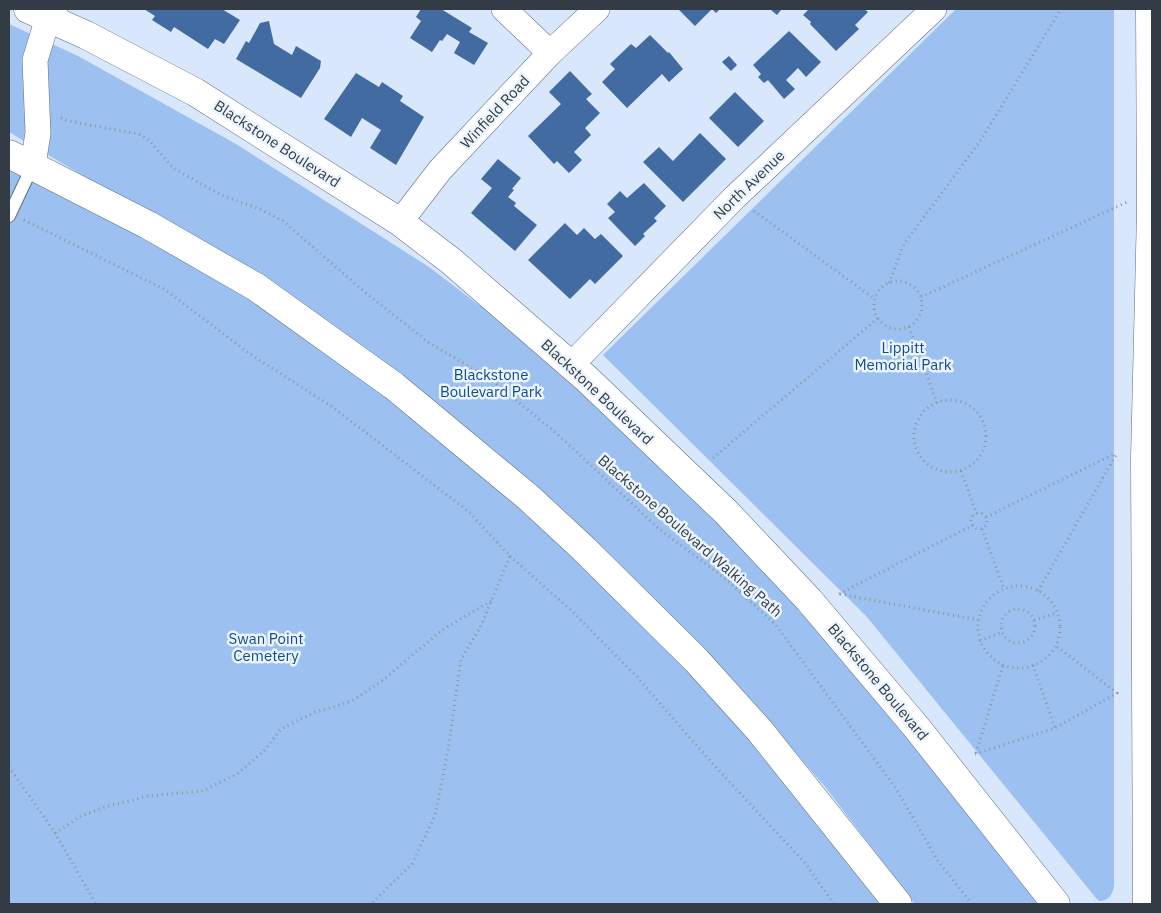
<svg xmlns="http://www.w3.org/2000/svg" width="1161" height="913" font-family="'IBM Plex Sans',sans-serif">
  <rect width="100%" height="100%" fill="#d8e7fb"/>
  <g fill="#9cc0ef">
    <path d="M956,9H1114V885C1113,894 1109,901 1099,901L1096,898L867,617L603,355Z"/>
    <polygon points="9,24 78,56 236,144 429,267 526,341 612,417 723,527 900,722 1041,904 915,904 826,788 727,673 635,585 249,273 9,132"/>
    <polygon points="9,169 306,317 589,554 900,904 9,904"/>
  </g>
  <g fill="#426ca1">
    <polygon points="144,9 222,9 240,20 224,44 215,39 208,49 174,27 171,32 152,20 155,16"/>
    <polygon points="421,9 441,9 472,28 469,32 488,43 474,65 454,53 460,42 447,34 442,41 440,40 432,52 410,38 421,21 416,17"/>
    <polygon points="678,9 720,9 716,13 712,9 695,26"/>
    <polygon points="772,9 779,9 781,10 777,15 771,10"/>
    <polygon points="809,9 864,9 868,12 855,25 859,29 836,51 810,24 811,22 803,15"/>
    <polygon points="269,21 274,44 292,55 296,46 321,61 320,68 301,98 236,59 246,41 249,43 260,23"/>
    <polygon points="789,31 821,62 806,77 798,68 786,80 795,89 784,99 768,80 764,83 758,77 761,74 753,65"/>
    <polygon points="650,35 668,53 669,52 683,69 669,82 662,74 627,108 602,82 615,69 610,64 631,44 636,48"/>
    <polygon points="729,56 737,65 731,71 722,62"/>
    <polygon points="570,71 592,94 586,99 600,113 585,128 591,135 574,152 582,160 569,173 557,161 554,164 528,136 561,104 549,92"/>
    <polygon points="356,73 379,87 382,82 403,96 400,101 424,117 396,165 370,148 381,130 362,118 351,137 324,119"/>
    <polygon points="735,92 764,121 738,147 709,118"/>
    <polygon points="700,133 726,159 683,202 643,162 659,147 673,161"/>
    <polygon points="498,159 521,178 512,189 514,190 508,197 516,203 514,206 537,225 515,251 471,213 492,188 481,179"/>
    <polygon points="644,183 666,206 654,218 657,221 643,234 645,236 635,246 608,218 615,212 607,204 620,191 627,198"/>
    <polygon points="565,223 577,235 584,228 595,239 601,234 623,256 595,284 590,279 570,299 528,260"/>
  </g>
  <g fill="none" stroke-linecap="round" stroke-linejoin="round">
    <g stroke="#5e6e84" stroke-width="14">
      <polyline id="lane" points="9,216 33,165"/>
    </g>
    <g stroke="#5e6e84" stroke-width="26">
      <g id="street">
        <polyline points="504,9 550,53"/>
        <polyline points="33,165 38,133 35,60 48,18 55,9"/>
        <polyline points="400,222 440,170 550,53 597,9"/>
        <polyline points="570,366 735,197 934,9"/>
      </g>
    </g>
    <g stroke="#5e6e84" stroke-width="29">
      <g id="secondary">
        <polyline points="28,9 86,35 195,92 400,222 451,261 587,379 726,512 809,600 917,728 1056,904"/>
        <polyline points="9,154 148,225 256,287 394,386 528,497 584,549 696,660 760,731 898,904"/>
        <polyline points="1147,904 1145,458 1151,212 1150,9"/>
      </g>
    </g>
    <g stroke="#8a96a4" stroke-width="3" stroke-dasharray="1 4" stroke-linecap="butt">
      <polyline points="61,118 68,121 139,134 149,140 173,168 221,195 260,209 283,221 367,294 428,342 491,380 555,432 658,528 726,579 775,624 895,787 938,861 972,904"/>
      <polyline points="754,211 875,299"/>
      <polyline points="24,220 164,289 250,354 331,406 468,511 510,556 480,628 461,659 448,750 435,815 412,864 371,904"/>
      <circle cx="898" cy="305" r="24"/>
      <polyline points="889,283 904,244 981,140 1061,9"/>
      <polyline points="921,297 1127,202"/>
      <polyline points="909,327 937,403"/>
      <circle cx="950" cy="436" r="36"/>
      <polyline points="713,458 878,318"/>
      <polyline points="961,471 977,514"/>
      <circle cx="979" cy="521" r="8"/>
      <polyline points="986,517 1116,453"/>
      <polyline points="982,529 1004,589"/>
      <polyline points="510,556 572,611 637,677 712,763 805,863 834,904"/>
      <circle cx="1019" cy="627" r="41"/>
      <polyline points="1038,591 1117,453"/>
      <polyline points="839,594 973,525"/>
      <polyline points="840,594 978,620"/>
      <circle cx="1018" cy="626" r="17"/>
      <polyline points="1034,620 1057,613"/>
      <polyline points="980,641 1002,632"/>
      <polyline points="1033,665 1055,728"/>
      <polyline points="976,753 1003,665"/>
      <polyline points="975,754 1055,728 1117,693 1055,645"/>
      <polyline points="9,767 55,833 96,904"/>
      <polyline points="55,833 81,816 105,807 148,796 203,791 237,774 264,751 281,729 313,713 352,701 383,680 442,630 491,601"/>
    </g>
    <use href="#lane" stroke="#fff" stroke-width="12"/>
    <use href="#street" stroke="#fff" stroke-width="25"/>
    <use href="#secondary" stroke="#fff" stroke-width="28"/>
  </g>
  <g text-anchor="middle" stroke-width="5" stroke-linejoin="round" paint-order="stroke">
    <g font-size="15" fill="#333b44" stroke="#ecf4fe">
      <text transform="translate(495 112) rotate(-47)" y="5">Winfield Road</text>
      <text transform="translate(277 144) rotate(33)" y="5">Blackstone Boulevard</text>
      <text transform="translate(749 185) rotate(-44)" y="5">North Avenue</text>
      <text transform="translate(597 392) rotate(43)" y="5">Blackstone Boulevard</text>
      <text transform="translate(690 536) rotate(41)" y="5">Blackstone Boulevard Walking Path</text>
      <text transform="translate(878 682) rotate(50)" y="5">Blackstone Boulevard</text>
    </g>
    <g font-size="15" fill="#0f4c8f" stroke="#ecf4fe">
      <text x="903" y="353">Lippitt<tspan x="903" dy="17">Memorial Park</tspan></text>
      <text x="491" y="380">Blackstone<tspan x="491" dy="17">Boulevard Park</tspan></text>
      <text x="266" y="644">Swan Point<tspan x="266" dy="17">Cemetery</tspan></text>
    </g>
  </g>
  <rect width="1161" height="913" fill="none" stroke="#333b44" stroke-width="20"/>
</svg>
